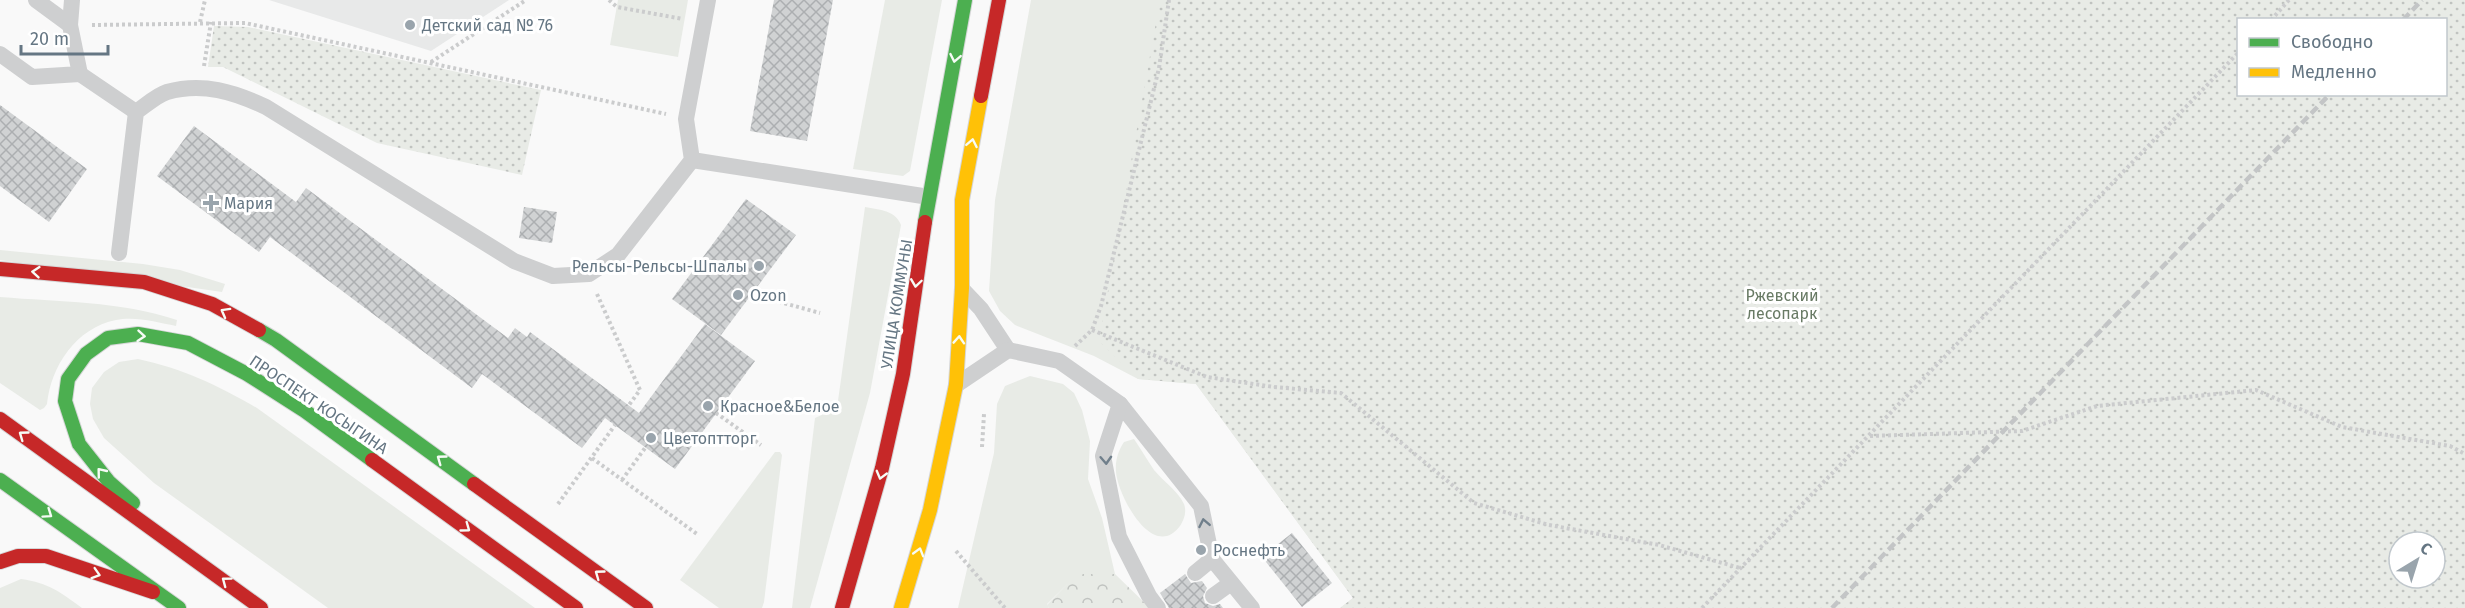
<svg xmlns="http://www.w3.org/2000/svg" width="2465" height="608" font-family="'Fira Sans',sans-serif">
  <defs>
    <pattern id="forest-crowns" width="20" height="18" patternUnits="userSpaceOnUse" patternTransform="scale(1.5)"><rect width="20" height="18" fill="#e8ebe6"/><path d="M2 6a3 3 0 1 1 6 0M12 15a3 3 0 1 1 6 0" fill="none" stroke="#c0c3c0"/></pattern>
    <pattern id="park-dots" width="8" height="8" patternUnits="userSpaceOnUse" patternTransform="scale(1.5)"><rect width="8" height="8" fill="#e8ebe6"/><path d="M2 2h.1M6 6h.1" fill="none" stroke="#c0c3c0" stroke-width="1.8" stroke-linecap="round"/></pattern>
    <pattern id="building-cross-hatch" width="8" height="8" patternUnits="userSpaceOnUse" patternTransform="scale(1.5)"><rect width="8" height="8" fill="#d0d2d3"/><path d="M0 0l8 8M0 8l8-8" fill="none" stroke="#acafb1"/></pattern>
  </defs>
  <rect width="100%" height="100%" fill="#f9f9f9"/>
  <polygon fill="#e8e9e9" points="269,0 509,0 431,51"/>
  <g fill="#e8ebe6">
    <polygon points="618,0 688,0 678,57 610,45"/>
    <polygon points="885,0 942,0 910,171 903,176 853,169"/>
    <polygon points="1031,0 1173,0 1186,355 1410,575 1340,608 1353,598 1196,384 1138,379 1094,356 1015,325 1000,311 989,291 995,200"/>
    <path d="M865,207C880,210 895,210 901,225L870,393L810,608H792L815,418L837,408Z"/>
    <polygon points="0,250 143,264 180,270 225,284 222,292 0,260"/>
    <path d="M0,297C59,302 120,301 177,320L176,326C157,322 135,316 116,320C76,328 51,366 47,404L44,408L40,410L0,383Z"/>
    <path d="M138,359C184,369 217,385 257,408L535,608H328L154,483L104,438L93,419L90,404L92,388L104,372L119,362Z"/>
    <polygon points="1030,376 1063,384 1074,393 1082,410 1090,441 1088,479 1102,518 1115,574 1077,575 1047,604 1049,608 958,608 994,453 997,404 1005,386"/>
    <path d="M1134,439C1141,449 1147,460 1154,470C1163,481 1178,491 1184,504C1187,512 1184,520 1180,526C1153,562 1118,496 1116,472C1115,461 1118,451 1124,442Z"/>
    <polygon points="775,452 780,452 782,455 764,602 762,608 719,608 680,580"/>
    <path d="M21,579C49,583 60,592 82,608H0V588Z"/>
  </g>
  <polygon fill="url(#forest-crowns)" points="1077,574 1115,574 1150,608 1049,608 1047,605"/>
  <g fill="url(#park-dots)" fill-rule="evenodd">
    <path d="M1160,0H2465V608H1340L1353,598L1196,384L1138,379L1099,341ZM2238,20H2446V94H2238ZM2399,542H2435V578H2399Z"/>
    <polygon points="214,26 248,27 541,90 522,175 377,143 223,67 208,67"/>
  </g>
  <g fill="url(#building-cross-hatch)">
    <polygon points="774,0 833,0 807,141 750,131"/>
    <polygon points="0,105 87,169 49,222 0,186"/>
    <polygon points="194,126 296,202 306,188 508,338 515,328 527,337 530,332 639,413 705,324 755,361 675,469 605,418 582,448 482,374 472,388 270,237 259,252 157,176"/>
    <polygon points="746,199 796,235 721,335 672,299"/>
    <polygon points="524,207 557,212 552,243 519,238"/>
    <polygon points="1292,533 1332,583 1302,607 1262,557"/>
    <polygon points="1185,574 1191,583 1202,581 1207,588 1203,596 1205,603 1213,606 1220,604 1223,608 1169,608 1160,593"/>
  </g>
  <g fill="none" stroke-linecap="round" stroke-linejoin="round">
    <g stroke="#d5d6d7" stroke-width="16">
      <g id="fast">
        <polyline points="925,222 965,0"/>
        <polyline points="259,330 276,340 474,484"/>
        <polyline points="0,480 179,608"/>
        <polyline points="133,503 109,482 79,444 65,401 68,379 86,354 108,338 138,334 188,343 247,374 305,411 372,460"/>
      </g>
    </g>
    <g stroke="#d5d6d7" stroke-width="16">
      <polyline id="slow" points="901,608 930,510 956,385 962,288 962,200 981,96"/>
    </g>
    <g stroke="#d5d6d7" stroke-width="16">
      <g id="jam">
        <polyline points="981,96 999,0"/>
        <polyline points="0,269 144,282 212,304 259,330"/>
        <polyline points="0,419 261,608"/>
        <polyline points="372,460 576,608"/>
        <polyline points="474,484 646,608"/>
        <polyline points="0,562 18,556 46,556 153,592"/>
        <polyline points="842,608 882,468 903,374 925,222"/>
      </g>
    </g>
    <g stroke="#cbcccd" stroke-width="4" stroke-dasharray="3 3" stroke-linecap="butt">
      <polyline points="609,0 617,7 683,19"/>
      <polyline points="2271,20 2289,0"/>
      <polyline points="200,22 205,0"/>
      <polyline points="92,25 245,23 666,114"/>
      <polyline points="431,62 526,0"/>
      <polyline points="204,66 211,22"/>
      <polyline points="764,291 780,302 820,313"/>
      <polyline points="597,294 640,390 626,409"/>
      <polyline points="1092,330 1207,377 1274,387 1341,393 1474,503 1549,525 1659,545 1740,568"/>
      <polyline points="1075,346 1092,330 1101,306 1159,68 1169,0"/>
      <polyline points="716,413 761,445"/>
      <polyline points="1870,436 2022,431 2097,406 2256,390 2342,427 2450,446 2465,454"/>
      <polyline points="982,447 984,414"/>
      <polyline points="592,458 697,534"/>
      <polyline points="622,480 645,448"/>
      <polyline points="558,504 615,425"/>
      <polyline points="956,551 1005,608"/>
      <polyline points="1702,608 2238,53"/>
    </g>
    <g stroke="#cecfd0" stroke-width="16">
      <polyline points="36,0 70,25"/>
      <polyline points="0,54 32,77 80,74 70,25 72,0"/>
      <polyline points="80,74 136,112"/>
      <polyline points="692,160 929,197"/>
      <path d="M119,253L136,112C145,106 157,95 167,92C203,82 234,92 266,107L514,261L553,276L589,274L618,255L692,160L686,119L708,0"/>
      <polyline points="962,289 981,309 1008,350"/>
      <polyline points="956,385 1008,350 1059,361 1120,404 1201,506 1212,559 1252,608"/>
      <polyline points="1120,404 1103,456 1119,537 1149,596 1158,608"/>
      <polyline points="1195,573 1212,559"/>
      <polyline points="1213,596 1231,583"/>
    </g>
    <use href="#fast" stroke="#4caf50" stroke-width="14"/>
    <use href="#slow" stroke="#ffc107" stroke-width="14"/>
    <use href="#jam" stroke="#c62828" stroke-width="14"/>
    <g stroke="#c3c5c6" stroke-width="4.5" stroke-dasharray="9 4.5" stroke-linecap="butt">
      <polyline points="2403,20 2422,0"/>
      <polyline points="1832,608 2330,94"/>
    </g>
  </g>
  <defs><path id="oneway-chevron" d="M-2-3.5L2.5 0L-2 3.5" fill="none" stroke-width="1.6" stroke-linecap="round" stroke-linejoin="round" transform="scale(1.5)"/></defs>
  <g stroke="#f6fbf6">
    <use href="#oneway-chevron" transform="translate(955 58) rotate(101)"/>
    <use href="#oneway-chevron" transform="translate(972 143) rotate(-79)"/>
    <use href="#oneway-chevron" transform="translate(36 272) rotate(-175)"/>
    <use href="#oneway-chevron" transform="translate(916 283) rotate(98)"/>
    <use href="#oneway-chevron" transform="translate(225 312) rotate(-151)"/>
    <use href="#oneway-chevron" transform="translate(141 336) rotate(5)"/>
    <use href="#oneway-chevron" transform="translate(959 340) rotate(-86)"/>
    <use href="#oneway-chevron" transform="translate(23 435) rotate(-144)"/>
    <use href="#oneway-chevron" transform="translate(441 459) rotate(-144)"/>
    <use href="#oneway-chevron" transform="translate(101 472) rotate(-129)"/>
    <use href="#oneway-chevron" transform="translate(881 475) rotate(105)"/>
    <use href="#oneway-chevron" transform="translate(48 514) rotate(35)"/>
    <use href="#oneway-chevron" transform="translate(466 528) rotate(36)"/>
    <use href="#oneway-chevron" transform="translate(919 552) rotate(-74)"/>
    <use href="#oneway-chevron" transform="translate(96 574) rotate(17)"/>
    <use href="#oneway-chevron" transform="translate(599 574) rotate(-144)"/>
    <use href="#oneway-chevron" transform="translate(226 581) rotate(-143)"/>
  </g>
  <g stroke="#707f8b">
    <use href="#oneway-chevron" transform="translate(1106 460) rotate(87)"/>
    <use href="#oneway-chevron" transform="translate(1204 523) rotate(-101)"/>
  </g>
  <g fill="#99a4ac" stroke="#fff" stroke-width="2">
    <circle cx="410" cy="25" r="6"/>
    <path d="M208 194h6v6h6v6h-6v6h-6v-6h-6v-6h6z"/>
    <circle cx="759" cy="266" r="6"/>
    <circle cx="738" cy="295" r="6"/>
    <circle cx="708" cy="406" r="6"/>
    <circle cx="651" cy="438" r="6"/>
    <circle cx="1201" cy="550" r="6"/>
  </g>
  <g text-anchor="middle" stroke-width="6" stroke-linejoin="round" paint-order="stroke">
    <g font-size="16" fill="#657683" stroke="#fff" text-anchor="start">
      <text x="422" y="31">Детский сад № 76</text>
      <text x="224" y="209">Мария</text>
      <text x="747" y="272" text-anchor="end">Рельсы-Рельсы-Шпалы</text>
      <text x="750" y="301">Ozon</text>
      <text x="720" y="412">Красное&amp;Белое</text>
      <text x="663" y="444">Цветоптторг</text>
      <text x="1213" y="556">Роснефть</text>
    </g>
    <g font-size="16" fill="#687a64" stroke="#fff">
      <text x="1782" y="301">Ржевский<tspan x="1782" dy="18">лесопарк</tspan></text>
    </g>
    <g font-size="16" fill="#657683" stroke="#fff">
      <text transform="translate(896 304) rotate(-81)" y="6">УЛИЦА КОММУНЫ</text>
      <text transform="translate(319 404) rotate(34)" y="6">ПРОСПЕКТ КОСЫГИНА</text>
    </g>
  </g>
  <rect x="2237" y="18" width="210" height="78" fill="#ffffff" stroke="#c1c8cd" stroke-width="1.5"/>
  <rect x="2249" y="38" width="30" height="9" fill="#4caf50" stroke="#c1c8cd" stroke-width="1.5"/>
  <text x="2291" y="48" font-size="18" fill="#657683">Свободно</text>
  <rect x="2249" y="68" width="30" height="9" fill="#ffc107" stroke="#c1c8cd" stroke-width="1.5"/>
  <text x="2291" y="78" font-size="18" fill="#657683">Медленно</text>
  <g transform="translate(2417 560) rotate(38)"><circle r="28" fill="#ffffff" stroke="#c1c8cd" stroke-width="1.5"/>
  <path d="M0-4.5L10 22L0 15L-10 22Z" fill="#99a4ac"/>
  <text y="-9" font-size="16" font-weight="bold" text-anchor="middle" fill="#657683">С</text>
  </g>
  <path d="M21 45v9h87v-9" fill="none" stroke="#657683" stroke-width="3"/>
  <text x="30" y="45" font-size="18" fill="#657683" stroke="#ffffff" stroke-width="4.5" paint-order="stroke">20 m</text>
</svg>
